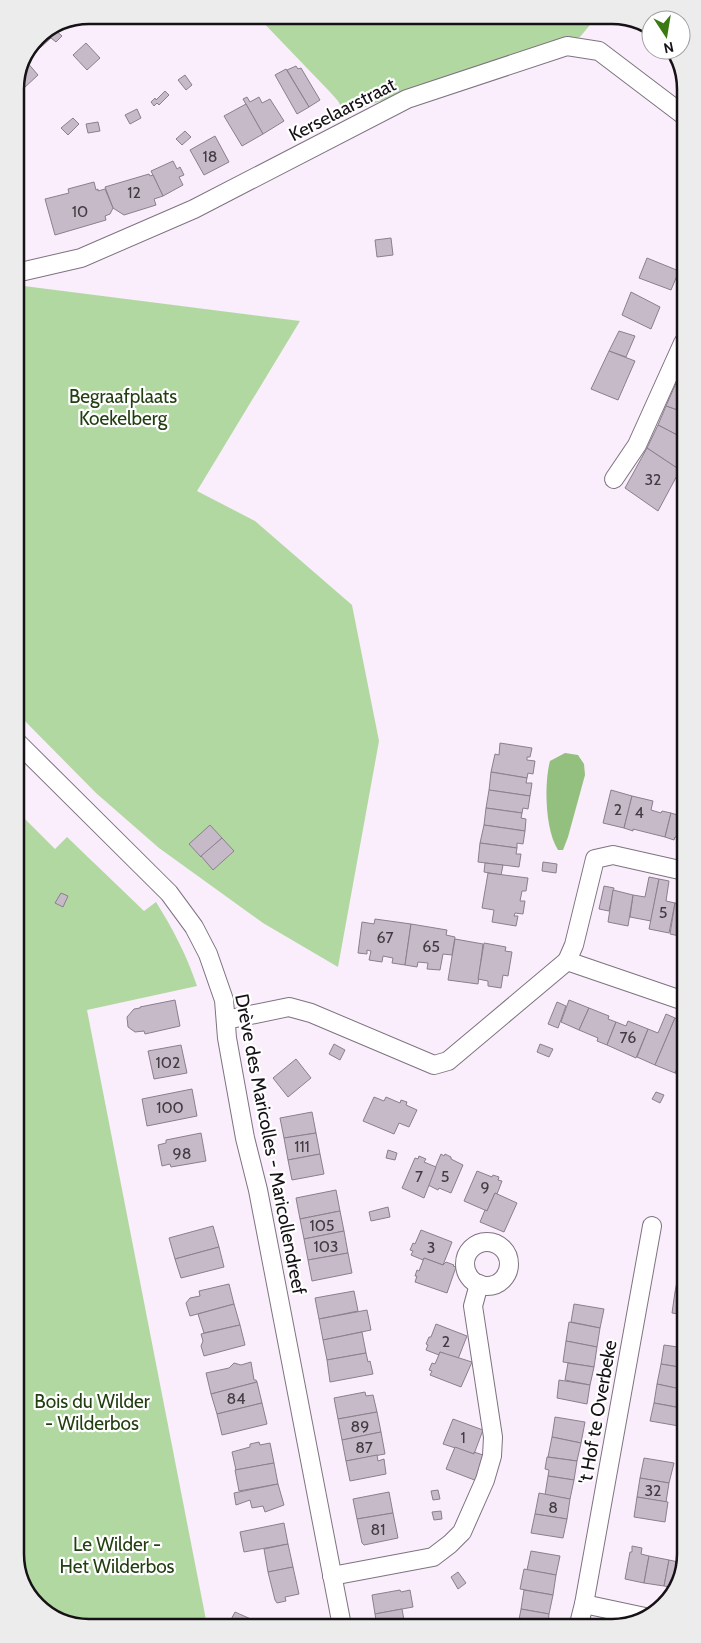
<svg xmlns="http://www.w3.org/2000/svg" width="701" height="1643" font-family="Cabin,sans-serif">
  <rect width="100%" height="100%" fill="#faedfc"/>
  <g fill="#b2d8a1">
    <polygon points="256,15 598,15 580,37 414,89 345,114 338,101 330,92"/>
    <polygon points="16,285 300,321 197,491 255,521 352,605 379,741 338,967 263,923 159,848 96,793 17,713"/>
    <path d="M17,811L55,849L67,837L144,911L156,902C173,929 187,956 197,986L87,1010L207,1625L205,1627L84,1628L44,1613L19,1578Z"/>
  </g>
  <path fill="#93c07e" d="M565,753L578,755L584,764L585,775L568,837L563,850H558C545,830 544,784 550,761Z"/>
  <g fill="#c6bac8" stroke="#8b7f8d">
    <polygon points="54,29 62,36 56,42 51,38 41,47 35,40 37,37"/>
    <polygon points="35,40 41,47 26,61 38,75 24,88 17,80"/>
    <polygon points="86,43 100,58 87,70 73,55"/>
    <polygon points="296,66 298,69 301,68 320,100 309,107 287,70"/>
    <polygon points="286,69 309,107 297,114 275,75"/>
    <polygon points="185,75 192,85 186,90 178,80"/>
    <polygon points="165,91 169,95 159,105 157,103 154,106 151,102 155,98 156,100"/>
    <polygon points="247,97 250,102 259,97 262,103 270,99 284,121 263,134 243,99"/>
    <polygon points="246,104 263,134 242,146 224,116"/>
    <polygon points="137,109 141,118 130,124 125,115"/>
    <polygon points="73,118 79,124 68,135 61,128"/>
    <polygon points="98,122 100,131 88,133 86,124"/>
    <polygon points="185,131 191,137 182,145 176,139"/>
    <polygon points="215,136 229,162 204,175 190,150"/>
    <polygon points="173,161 177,169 180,167 184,175 179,177 183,185 163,196 151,171"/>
    <polygon points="149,174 150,176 153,175 163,196 154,199 156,205 124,215 113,208 105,187"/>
    <polygon points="94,182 96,190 98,189 98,191 105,189 113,208 110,214 105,216 106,220 55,235 45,199 69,193 68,189"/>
    <polygon points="15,212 21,243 16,244"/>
    <polygon points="391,238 393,255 377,257 375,240"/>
    <polygon points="647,258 679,271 671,290 639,278"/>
    <polygon points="631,292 660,307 651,329 622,315"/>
    <polygon points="619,331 635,336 626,357 609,351"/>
    <polygon points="609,351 635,361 618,400 591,389"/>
    <polygon points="677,381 683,384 683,412 666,406"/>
    <polygon points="666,406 683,412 683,438 658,425"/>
    <polygon points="658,425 683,438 683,464 680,470 647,448"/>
    <polygon points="647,448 680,470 658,511 625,488"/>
    <polygon points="500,743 532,748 530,757 527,757 527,760 535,761 533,774 528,773 527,778 491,772 495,754 499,755"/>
    <polygon points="491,772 527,778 526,783 532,783 530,796 489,790"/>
    <polygon points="489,790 530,796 528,809 523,808 522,813 486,808"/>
    <polygon points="611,790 632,796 624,828 603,823"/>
    <polygon points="632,796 653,801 651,810 661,813 662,811 671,813 665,837 633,829 633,831 624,828"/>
    <polygon points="486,808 522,813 521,818 526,819 525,831 484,825"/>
    <polygon points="671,813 684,817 684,840 675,837 674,840 665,837"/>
    <polygon points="210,825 222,838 201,857 189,844"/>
    <polygon points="484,825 525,831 523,844 517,843 517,848 480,843"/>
    <polygon points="222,838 234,851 213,870 201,856"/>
    <polygon points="480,843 517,848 516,854 521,854 519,867 478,862"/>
    <polygon points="543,862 557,864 556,873 542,871"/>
    <polygon points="485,863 503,865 501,875 484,872"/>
    <polygon points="488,873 528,878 526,891 522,891 520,901 525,901 523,914 515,913 514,916 518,916 516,926 492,922 494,910 482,908"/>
    <polygon points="649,877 659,879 651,921 630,917 633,895 645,897"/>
    <polygon points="659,879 669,881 666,901 675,903 669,933 649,929"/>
    <polygon points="604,886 614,888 609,911 599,909"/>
    <polygon points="613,890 633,895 628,926 608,922"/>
    <polygon points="61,893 68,896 63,907 55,903"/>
    <polygon points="675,903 684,905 684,937 670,934"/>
    <polygon points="375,919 411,924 405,965 392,963 393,958 383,956 382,962 369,960 371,951 367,950 367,954 358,953 362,922 374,924"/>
    <polygon points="411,924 447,930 446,935 455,937 452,955 443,954 440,970 427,969 428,963 418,962 417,967 405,965"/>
    <polygon points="455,939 483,944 478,984 448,980"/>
    <polygon points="484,943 506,947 505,951 512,952 508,976 503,975 501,988 488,986 488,981 478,979"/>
    <polygon points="175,1000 180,1026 145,1034 144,1031 135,1032 128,1027 127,1017 134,1009 140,1008 140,1007"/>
    <polygon points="569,1000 589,1008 579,1030 561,1022"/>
    <polygon points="557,1002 566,1006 558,1028 548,1024"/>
    <polygon points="589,1008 609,1016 608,1019 616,1022 607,1045 597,1041 598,1038 579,1030"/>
    <polygon points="666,1014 675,1018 655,1065 637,1057 648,1029 658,1033"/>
    <polygon points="675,1018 685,1022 677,1041 685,1044 685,1051 675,1073 655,1065"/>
    <polygon points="628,1021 648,1029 636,1058 607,1045 616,1022 626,1026"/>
    <polygon points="334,1044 345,1050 340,1060 329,1054"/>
    <polygon points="540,1044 553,1049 549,1057 537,1052"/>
    <polygon points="181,1045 187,1073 154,1079 148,1051"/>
    <polygon points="685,1051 685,1077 675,1073"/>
    <polygon points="296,1059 311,1078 288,1097 273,1078"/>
    <polygon points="192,1089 197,1116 147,1126 142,1099"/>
    <polygon points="656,1092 664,1095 660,1103 652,1099"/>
    <polygon points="374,1097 384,1101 386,1097 400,1103 401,1100 407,1102 406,1105 417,1110 409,1127 399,1123 394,1134 363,1121"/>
    <polygon points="312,1112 316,1133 284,1138 280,1118"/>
    <polygon points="201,1133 206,1161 171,1167 170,1164 162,1166 158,1145 166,1143 166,1140"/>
    <polygon points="316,1133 320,1154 288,1160 284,1138"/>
    <polygon points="388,1150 397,1153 395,1160 386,1158"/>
    <polygon points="320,1154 324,1174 292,1180 288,1160"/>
    <polygon points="441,1154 444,1156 445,1154 451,1157 451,1159 463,1165 451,1193 439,1188 438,1190 428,1185"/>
    <polygon points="419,1156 426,1159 424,1162 436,1167 424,1198 402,1188 415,1158 418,1159"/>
    <polygon points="477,1171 492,1177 493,1175 499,1177 498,1180 502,1181 497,1194 495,1193 487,1211 464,1201"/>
    <polygon points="336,1190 340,1211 300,1219 296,1198"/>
    <polygon points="495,1193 517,1203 504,1232 480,1222 485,1210 487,1211"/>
    <polygon points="388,1207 390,1217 371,1221 369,1212"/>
    <polygon points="340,1211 344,1231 304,1239 300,1219"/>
    <polygon points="213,1226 219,1247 175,1259 169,1238"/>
    <polygon points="421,1230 452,1242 443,1265 424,1258 423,1260 411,1255 413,1251 410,1250 413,1243 415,1244"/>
    <polygon points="344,1231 348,1253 308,1260 304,1239"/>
    <polygon points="219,1247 224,1267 181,1278 175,1259"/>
    <polygon points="682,1250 685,1251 685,1272 679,1271"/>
    <polygon points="348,1253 352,1273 312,1281 308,1260"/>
    <polygon points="424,1258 443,1265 446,1262 454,1265 453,1266 456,1267 447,1293 415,1282 417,1276 415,1276 417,1270 419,1271"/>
    <polygon points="679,1271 685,1272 685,1294 675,1292"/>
    <polygon points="229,1284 234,1304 190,1316 186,1303 190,1298 200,1296 199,1291"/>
    <polygon points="354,1291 358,1311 319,1319 315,1298"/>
    <polygon points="675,1292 685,1294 685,1315 672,1313"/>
    <polygon points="234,1304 240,1325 204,1333 198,1314"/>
    <polygon points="574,1304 604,1309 600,1328 571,1322"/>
    <polygon points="367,1310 371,1330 323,1340 319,1319"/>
    <polygon points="569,1322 600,1328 597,1347 566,1341"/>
    <polygon points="436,1324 467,1336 458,1359 440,1352 439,1355 426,1350 428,1345 426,1344 429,1337 431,1337"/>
    <polygon points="240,1325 245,1345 204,1356 201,1346 203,1341 201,1334"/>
    <polygon points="362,1332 366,1353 327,1360 323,1340"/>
    <polygon points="566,1341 597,1347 594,1367 563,1362"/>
    <polygon points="664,1345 685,1348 685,1368 661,1364"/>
    <polygon points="440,1352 472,1362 461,1387 430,1375 432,1371 429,1370 432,1363 435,1364"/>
    <polygon points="366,1353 368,1362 370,1361 373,1374 330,1382 327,1360"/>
    <polygon points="251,1362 254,1380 256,1380 257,1382 211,1394 206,1373 229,1368 234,1363 241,1365"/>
    <polygon points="568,1363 594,1367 590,1385 565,1380"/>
    <polygon points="661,1364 685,1368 685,1390 657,1384"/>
    <polygon points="559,1380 590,1385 587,1404 557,1398"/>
    <polygon points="257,1382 262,1403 217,1414 211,1394"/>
    <polygon points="657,1384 685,1390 682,1408 654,1403"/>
    <polygon points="365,1392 366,1396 373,1395 377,1412 338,1419 334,1398"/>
    <polygon points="262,1403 267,1424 222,1435 217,1414"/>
    <polygon points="654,1403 686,1409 684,1430 679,1429 679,1426 650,1421"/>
    <polygon points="377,1412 381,1432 342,1440 338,1419"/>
    <polygon points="555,1417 585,1422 581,1443 552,1437"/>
    <polygon points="453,1419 483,1430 474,1454 443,1444"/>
    <polygon points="381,1432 385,1454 346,1461 342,1440"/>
    <polygon points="552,1437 581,1443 577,1461 548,1457"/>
    <polygon points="259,1442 260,1445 270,1443 274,1463 236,1470 232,1452 250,1447 250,1444"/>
    <polygon points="455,1447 474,1454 474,1452 486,1456 477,1481 446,1469"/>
    <polygon points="377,1455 378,1461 384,1459 386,1474 350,1481 346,1461"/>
    <polygon points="547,1457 577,1461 574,1480 548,1476 549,1470 545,1469"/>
    <polygon points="644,1458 674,1463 669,1483 640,1478"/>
    <polygon points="274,1463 278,1484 239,1491 235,1470"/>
    <polygon points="548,1476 574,1480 570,1499 545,1495"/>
    <polygon points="640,1478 669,1483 666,1502 637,1497"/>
    <polygon points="278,1484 284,1505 265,1512 263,1506 252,1508 250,1500 236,1505 234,1493"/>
    <polygon points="438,1490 440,1499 433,1500 431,1491"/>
    <polygon points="389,1492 393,1513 357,1519 353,1499"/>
    <polygon points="539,1493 570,1499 567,1519 535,1514"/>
    <polygon points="637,1497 668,1502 665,1522 634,1517"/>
    <polygon points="441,1511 442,1519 434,1520 432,1512"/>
    <polygon points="393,1513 398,1538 364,1545 362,1543 357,1519"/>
    <polygon points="535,1514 567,1519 563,1538 531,1533"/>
    <polygon points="284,1523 288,1544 244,1552 240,1532"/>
    <polygon points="288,1544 293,1567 268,1572 264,1549"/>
    <polygon points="632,1546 642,1548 641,1554 649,1556 644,1583 625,1579 630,1552 632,1552"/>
    <polygon points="531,1551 560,1556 556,1575 527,1570"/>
    <polygon points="649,1556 669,1560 664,1586 644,1583"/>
    <polygon points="669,1560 683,1563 676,1588 664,1586"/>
    <polygon points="293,1567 299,1594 285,1597 286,1601 277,1603 275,1600 268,1572"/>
    <polygon points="524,1569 556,1575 553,1595 520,1589"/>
    <polygon points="458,1572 466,1583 458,1589 451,1577"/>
    <polygon points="400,1590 401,1592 410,1590 413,1607 375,1614 372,1595"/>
    <polygon points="524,1590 553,1595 549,1614 521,1609"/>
    <polygon points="402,1609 405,1626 377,1626 375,1614"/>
    <polygon points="521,1609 549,1614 548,1625 518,1625"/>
    <polygon points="235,1612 262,1624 261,1627 227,1627"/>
  </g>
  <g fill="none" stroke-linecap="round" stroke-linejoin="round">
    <g stroke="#7e7380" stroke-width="20">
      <g id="street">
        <polyline points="16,273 81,258 194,209 407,99 567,46 599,51 682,114"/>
        <polyline points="614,479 637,445 683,343"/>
        <polyline points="17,742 169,893 194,927 208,954 224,1000 227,1038 245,1138 258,1190 342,1626"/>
        <polyline points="567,961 574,945 595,859 613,855 684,871"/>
        <polyline points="226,1020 289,1007 311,1013 434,1065 448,1061 567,961 684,1001"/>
        <circle cx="487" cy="1264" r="22"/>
        <polyline points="332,1576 433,1557 450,1544 462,1532 485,1480 492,1456 493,1437 473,1306 479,1284"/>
        <polyline points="584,1604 645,1617"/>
        <polyline points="579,1624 584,1604 652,1226"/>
      </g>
    </g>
    <use href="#street" stroke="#fff" stroke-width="18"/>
  </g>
  <g text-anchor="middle" stroke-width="4.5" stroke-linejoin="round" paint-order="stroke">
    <g font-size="16" fill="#413b42">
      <text x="210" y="162">18</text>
      <text x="134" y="198">12</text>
      <text x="80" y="217">10</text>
      <text x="653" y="485">32</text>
      <text x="618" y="815">2</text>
      <text x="639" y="818">4</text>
      <text x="663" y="918">5</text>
      <text x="385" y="943">67</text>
      <text x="431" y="952">65</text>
      <text x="628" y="1043">76</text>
      <text x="168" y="1068">102</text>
      <text x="170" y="1113">100</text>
      <text x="302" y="1152">111</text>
      <text x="182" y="1159">98</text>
      <text x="419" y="1182">7</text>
      <text x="445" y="1182">5</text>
      <text x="485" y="1193">9</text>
      <text x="322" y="1231">105</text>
      <text x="326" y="1252">103</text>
      <text x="431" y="1253">3</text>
      <text x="446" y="1347">2</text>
      <text x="236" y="1404">84</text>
      <text x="360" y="1432">89</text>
      <text x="463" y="1443">1</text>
      <text x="364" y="1453">87</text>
      <text x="653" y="1496">32</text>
      <text x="553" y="1513">8</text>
      <text x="378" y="1535">81</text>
    </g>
    <g font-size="19" fill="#151115" stroke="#fff">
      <text transform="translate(342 109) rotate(-27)" y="7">Kerselaarstraat</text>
      <text transform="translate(271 1144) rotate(79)" y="7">Drève des Maricolles - Maricollendreef</text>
      <text transform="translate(597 1412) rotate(-80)" y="7">'t Hof te Overbeke</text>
    </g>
    <g font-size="19" fill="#223f11" stroke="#fff">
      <text x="123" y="403">Begraafplaats<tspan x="123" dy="22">Koekelberg</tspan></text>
      <text x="92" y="1408">Bois du Wilder<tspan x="92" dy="22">- Wilderbos</tspan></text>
      <text x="117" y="1551">Le Wilder -<tspan x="117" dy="22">Het Wilderbos</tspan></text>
    </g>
  </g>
  <path d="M0 0H701V1643H0ZM89 24H612A65 65 0 0 1 677 89V1554A65 65 0 0 1 612 1619H89A65 65 0 0 1 24 1554V89A65 65 0 0 1 89 24Z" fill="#ececec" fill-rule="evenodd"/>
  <path fill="none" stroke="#151115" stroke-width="2.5" d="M89 24H612A65 65 0 0 1 677 89V1554A65 65 0 0 1 612 1619H89A65 65 0 0 1 24 1554V89A65 65 0 0 1 89 24Z"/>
  <g transform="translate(666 35) rotate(168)"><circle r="24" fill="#ffffff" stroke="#a1a0a1"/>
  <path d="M0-4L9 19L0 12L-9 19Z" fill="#3d7913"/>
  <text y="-8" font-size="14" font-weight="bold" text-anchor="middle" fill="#151115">N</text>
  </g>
</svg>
